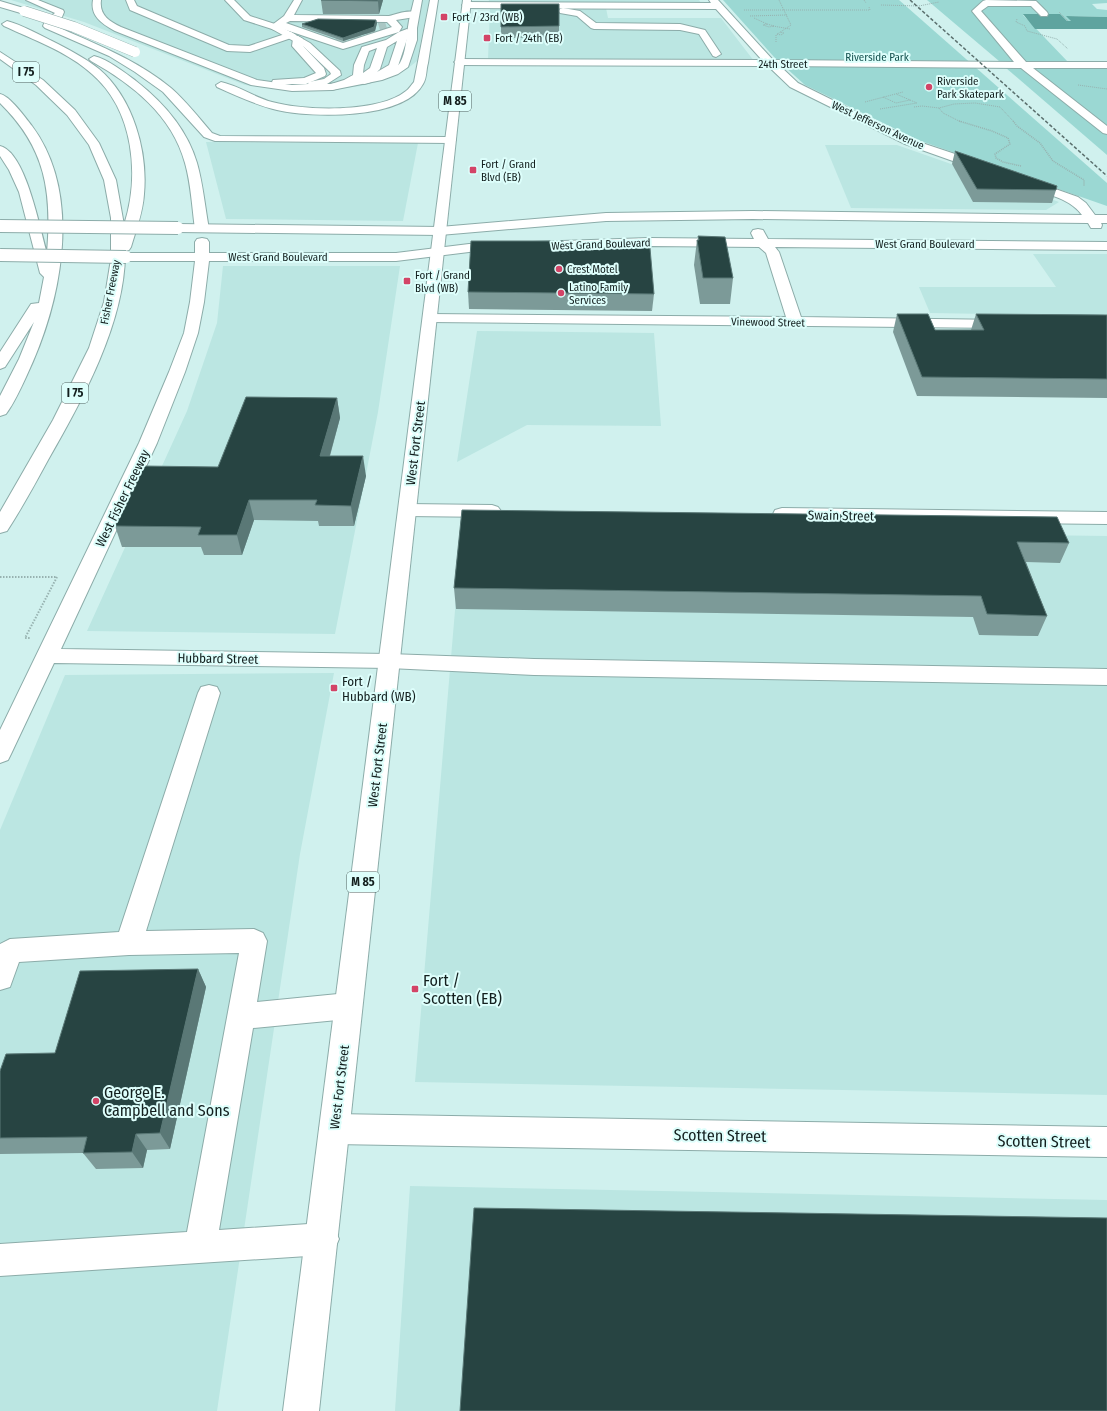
<svg xmlns="http://www.w3.org/2000/svg" width="1107" height="1411" font-family="'Fira Sans Condensed',sans-serif">
  <rect width="100%" height="100%" fill="#d0f1ee"/>
  <g fill="#bbe6e2">
    <polygon points="11,0 429,0 417,61 407,69 384,80 361,86 323,91 300,91 245,85 84,22"/>
    <polygon points="489,0 699,0 701,3 488,3"/>
    <polygon points="606,8 608,18 721,18 754,61 488,59 490,9"/>
    <polygon points="206,142 418,143 403,221 226,219"/>
    <polygon points="825,145 897,145 1059,202 1046,210 851,208"/>
    <polygon points="1033,254 1107,254 1107,316 930,313 919,287 1056,287"/>
    <polygon points="223,266 400,266 378,412 335,634 87,631 187,411 217,323"/>
    <polygon points="477,331 654,333 661,426 527,425 457,462"/>
    <polygon points="462,528 1107,536 1107,1095 415,1082"/>
    <polygon points="334,673 300,854 217,1411 0,1411 0,830 65,675"/>
    <polygon points="410,1186 1107,1200 1107,1411 395,1411"/>
  </g>
  <g fill="#9bd8d3">
    <polygon points="723,0 899,0 1107,183 1107,206 918,140 805,85 774,57"/>
    <polygon points="927,0 1107,0 1107,3 1092,4 1097,9 1107,10 1107,17 1067,16 1071,21 1067,21 1059,14 1023,15 1068,62 999,61"/>
    <polygon points="1006,68 1107,68 1107,155"/>
  </g>
  <polygon fill="#5fa49f" points="1023,14 1060,14 1067,21 1071,21 1066,16 1107,17 1107,29 1035,29"/>
  <g fill="none" stroke-linecap="round" stroke-linejoin="round">
    <polyline stroke="#aac7c4" stroke-width="10" stroke-dasharray="10 5" stroke-linecap="butt" points="336,40 386,25"/>
    <g stroke="#8caca9" stroke-width="2">
      <g id="minor">
        <path d="M26,0H38L63,10L64,12L62,17L53,25C93,43 136,59 171,88C186,101 199,118 212,133L220,136L450,137L454,138L456,140L454,142L450,143L215,141L204,137L163,92L135,72L109,56L45,28L43,26L45,21L55,13Z"/>
        <polygon points="126,0 134,0 137,6 229,45 249,46 291,32 296,35 294,37 250,52 227,51 130,10"/>
        <path d="M294,0H302L294,15L389,16C397,14 412,8 419,14L415,17L396,20L402,27L399,32L407,29L412,32L408,36L397,69L386,76L368,83L364,84L360,82L332,90L328,89L327,87L328,85L344,80L353,75L354,65L362,47L386,40L399,32L343,49L280,28L275,30L272,29L270,27L272,25L284,16ZM290,21L387,22L392,27L343,43L286,23ZM397,41L389,65L377,72L380,69L387,47ZM377,48L370,68L363,73L364,65L369,51Z"/>
        <polygon points="709,0 718,0 773,60 1014,62 972,11 983,1 986,0 1036,1 1047,12 1048,14 1047,16 1041,16 1031,6 988,6 981,11 1026,62 1107,62 1107,68 1033,68 1107,126 1107,134 1103,133 1021,68 780,66 798,83 913,140 985,164 987,167 985,170 981,171 905,144 790,87 768,66 459,65 454,62 459,59 762,60 716,9 466,8 462,5 466,2 711,3"/>
        <polygon points="563,8 580,11 596,23 680,24 705,30 721,54 716,57 713,56 699,34 680,30 594,29 591,28 577,16 560,13 559,11 560,9"/>
        <polygon points="298,36 303,39 302,45 324,68 326,74 325,76 306,84 273,84 272,82 273,80 304,78 316,73 292,46 293,39"/>
        <path d="M1027,179L1078,197L1086,203L1095,215H1107V223H1101L1102,225L1101,228H1091L1088,223L753,219L606,221L440,235L178,232L173,231L172,228L173,225L178,224L440,227L606,213L753,211L1082,215C1069,197 1042,193 1023,186L1021,183L1023,180Z"/>
        <polygon points="758,229 763,230 768,239 1107,242 1107,250 775,247 779,252 801,317 1002,320 1007,321 1009,324 1007,327 1002,328 430,322 425,321 423,318 425,315 430,314 786,317 766,253 759,247 649,246 533,250 528,249 526,246 528,243 533,242 649,238 754,239 751,233 753,230"/>
        <polygon points="202,238 207,239 209,242 209,253 396,253 469,244 501,243 506,244 508,247 506,250 501,251 469,252 396,261 209,261 204,302 198,333 185,372 157,443 61,649 389,654 534,659 1107,669 1107,685 534,675 389,668 54,663 11,754 8,760 0,763 0,730 139,443 169,372 184,333 190,302 195,261 126,261 121,260 119,257 121,254 126,253 195,253 195,242 197,239"/>
        <polygon points="407,504 492,505 498,507 501,511 498,515 492,517 407,516 401,514 398,510 401,506"/>
        <polygon points="782,508 1107,512 1107,524 782,520 775,518 773,514 775,510"/>
        <polygon points="209,685 217,687 220,693 146,931 254,929 263,933 267,941 257,1002 348,993 358,997 362,1006 358,1015 348,1019 253,1028 219,1230 323,1223 334,1228 339,1239 334,1250 323,1255 0,1276 0,1244 187,1232 239,953 129,955 19,962 10,987 0,990 0,944 10,939 119,932 198,693 201,687"/>
        <polygon points="334,1114 1107,1127 1107,1157 334,1144 323,1140 319,1129 323,1118"/>
      </g>
    </g>
    <g stroke="#8caca9" stroke-width="2">
      <polygon id="major" points="463,0 471,0 319,1411 283,1411"/>
    </g>
    <g stroke="#8caca9" stroke-width="2">
      <g id="highway">
        <path d="M93,0H101C99,15 109,21 121,27L257,80L292,85L308,84L309,82L324,79L331,74L330,72L304,47L272,29L244,20L225,0H234L250,16L278,25L310,43L340,71L341,75L327,84C342,84 392,75 400,63C406,52 406,39 408,27C409,18 412,9 414,0H422L417,28V40L408,67L398,74L382,80L332,90L292,91L251,85L115,31C102,24 90,16 93,0Z"/>
        <path d="M430,0H438C435,21 431,42 428,63C426,69 427,78 423,84C404,120 311,118 277,110C256,105 237,96 217,87L216,85L221,82C239,86 254,97 272,102C304,111 379,113 406,91C409,89 411,85 414,82Z"/>
        <polygon points="0,1 27,9 28,11 24,14 0,7"/>
        <path d="M7,21C22,25 38,34 52,41C68,49 85,58 99,69C133,98 148,151 144,194C143,212 136,230 131,247L129,250L125,251C126,321 82,401 48,460C35,484 22,508 7,531L0,533V512L53,420L89,348L104,302L111,259V218L104,180L89,145L67,115L36,85L0,59V52L43,80L75,110L99,143L116,180L124,225C140,176 134,110 92,74C68,52 34,40 4,26L2,24Z"/>
        <path d="M94,56C109,60 124,72 136,81C163,102 187,129 197,163C203,184 205,207 209,229L207,232H197L195,229C192,207 191,184 185,163C172,115 132,84 91,61L89,59Z"/>
        <path d="M0,94C10,96 25,117 32,126C84,196 61,304 26,377C20,390 14,403 6,414L0,416V396L19,359L34,322L5,367L0,369V352L31,304L39,303L44,277L40,273L19,192L9,170L0,156V146C26,152 40,230 47,253C52,192 46,148 0,103Z"/>
      </g>
    </g>
    <g stroke="#97b2b0" stroke-width="1" stroke-dasharray="1 1" stroke-linecap="butt">
      <polyline points="864,0 866,3"/>
      <polyline points="881,5 919,6 939,2"/>
      <polyline points="744,10 870,10 869,7"/>
      <polyline points="1059,12 1068,21"/>
      <polyline points="750,16 787,15"/>
      <polyline points="754,18 767,24"/>
      <polyline points="1017,19 1016,22 1025,26 1027,31 1057,39 1068,49"/>
      <polygon points="767,24 774,26 769,27 763,25"/>
      <polyline points="773,26 790,29"/>
      <polyline points="777,34 781,35 784,33 780,32"/>
      <polyline points="776,42 776,35 791,25 779,0"/>
      <polyline points="1078,85 1107,89"/>
      <polyline points="883,97 896,103 910,100 896,94"/>
      <polyline points="865,102 903,92"/>
      <polyline points="914,107 922,106 939,108 954,104 975,103 1000,107 1014,122"/>
      <polyline points="939,108 943,113 961,122"/>
      <polyline points="880,109 917,103 910,100"/>
    </g>
    <g stroke="#97b2b0" stroke-width="1.5" stroke-dasharray="1 1" stroke-linecap="butt">
      <polyline points="959,121 992,131 1008,138 1010,144 995,154 996,158 1003,162 1021,166"/>
      <polyline points="1013,121 1017,126 1040,143 1053,161 1084,180 1084,186"/>
    </g>
    <polyline stroke="#97b2b0" stroke-width="2" stroke-dasharray="1.5 1.5" stroke-linecap="butt" points="0,577 57,577 25,638 30,638"/>
    <use href="#minor" fill="#fff" fill-rule="evenodd"/>
    <use href="#major" fill="#fff" fill-rule="evenodd"/>
    <use href="#highway" fill="#fff" fill-rule="evenodd"/>
    <polyline stroke="#5b706e" stroke-width="1.5" stroke-dasharray="3.5 2" stroke-linecap="butt" points="910,0 1107,176"/>
    <g stroke="#8caca9" stroke-width="14" stroke-linecap="butt">
      <g id="minor-bridge">
        <polyline points="0,226 178,228"/>
        <polyline points="0,255 126,257"/>
      </g>
    </g>
    <g stroke="#8caca9" stroke-width="11" stroke-linecap="butt">
      <polyline id="highway-bridge" points="24,11 74,27 135,52"/>
    </g>
    <use href="#minor-bridge" stroke="#fff" stroke-width="12"/>
    <use href="#highway-bridge" stroke="#fff" stroke-width="10"/>
  </g>
  <g fill="#7c9a98">
    <polygon points="321,0 383,0 379,14 323,14"/>
    <polygon points="376,20 377,23 375,31 343,41 302,27 302,24"/>
    <polygon points="559,26 559,37 501,38 501,27"/>
    <polygon points="955,151 1056,190 1052,203 973,202 952,164"/>
    <polygon points="698,236 733,278 730,304 700,304 694,265 697,240 698,240"/>
    <polygon points="563,248 654,294 652,311 469,309 468,292"/>
    <polygon points="897,314 935,330 971,330 976,314 1107,315 1107,398 917,396 893,332"/>
    <polygon points="337,398 340,418 330,456 366,476 354,526 319,526 318,521 254,520 242,555 204,555 201,547 122,547 115,526"/>
    <polygon points="462,510 1069,543 1060,563 1026,562 1047,616 1038,636 979,635 973,617 456,609 454,588"/>
    <polygon points="198,969 206,987 170,1149 147,1150 143,1168 96,1169 83,1153 0,1154 0,1071 55,1053"/>
  </g>
  <g fill="#5a7876">
    <polygon points="378,0 383,0 379,14 378,1"/>
    <polygon points="376,20 377,23 375,31 343,41 343,38"/>
    <polygon points="337,398 340,418 324,476 320,456"/>
    <polygon points="363,456 366,476 354,526 351,506"/>
    <polygon points="249,500 254,520 242,555 237,535"/>
    <polygon points="198,969 206,987 170,1149 160,1133"/>
    <polygon points="136,1134 147,1150 143,1168 132,1152"/>
  </g>
  <g fill="#274442" stroke="#5a7876">
    <polygon points="321,0 378,0 378,1"/>
    <polygon points="501,4 559,4 559,26 501,27"/>
    <polygon points="318,19 376,20 374,27 343,38 302,24"/>
    <polygon points="955,151 1057,186 1056,190 977,189"/>
    <polygon points="698,236 725,237 733,278 703,278 697,240 699,240"/>
    <polygon points="471,241 563,241 563,248 650,248 654,294 468,292"/>
    <polygon points="897,314 928,314 935,330 984,330 976,314 1107,315 1107,379 922,377"/>
    <polygon points="246,397 337,398 320,456 363,456 351,506 315,505 317,500 249,500 237,535 198,535 201,527 115,526 143,466 218,467"/>
    <polygon points="462,510 1057,517 1069,543 1017,542 1047,616 987,614 981,596 454,588"/>
    <polygon points="198,969 160,1133 136,1134 132,1152 83,1153 87,1137 0,1138 0,1071 6,1054 55,1053 80,971"/>
    <polygon points="474,1208 1107,1218 1107,1411 460,1411"/>
  </g>
  <g fill="#d34467" stroke="#ddfefb" stroke-width="1.5">
    <rect x="440" y="13" width="8" height="8" rx="2"/>
    <rect x="483" y="34" width="8" height="8" rx="2"/>
    <circle cx="929" cy="87" r="4"/>
    <rect x="469" y="166" width="8" height="8" rx="2"/>
    <circle cx="559" cy="269" r="4"/>
    <rect x="403" y="277" width="8" height="8" rx="2"/>
    <circle cx="561" cy="293" r="4"/>
    <rect x="330" y="684" width="8" height="8" rx="2"/>
    <rect x="411" y="985" width="8" height="8" rx="2"/>
    <circle cx="96" cy="1101" r="4"/>
  </g>
  <g text-anchor="middle" stroke-width="4" stroke-linejoin="round" paint-order="stroke">
    <g font-size="11" fill="#131f1e" stroke="#ddfefb" text-anchor="start">
      <text x="452" y="21">Fort / 23rd (WB)</text>
      <text x="495" y="42">Fort / 24th (EB)</text>
      <text x="937" y="85">Riverside<tspan x="937" dy="13">Park Skatepark</tspan></text>
      <text x="481" y="168">Fort / Grand<tspan x="481" dy="13">Blvd (EB)</tspan></text>
      <text x="567" y="273">Crest Motel</text>
      <text x="415" y="279">Fort / Grand<tspan x="415" dy="13">Blvd (WB)</tspan></text>
      <text x="569" y="291">Latino Family<tspan x="569" dy="13">Services</tspan></text>
    </g>
    <g font-size="11" fill="#13504d" stroke="#ddfefb">
      <text x="877" y="61">Riverside Park</text>
    </g>
    <g font-size="11" fill="#131f1e" stroke="#ddfefb">
      <text x="783" y="68">24th Street</text>
      <text transform="translate(878 125) rotate(25)" y="4">West Jefferson Avenue</text>
      <text transform="translate(601 244) rotate(-2)" y="4">West Grand Boulevard</text>
      <text x="925" y="248">West Grand Boulevard</text>
      <text x="278" y="261">West Grand Boulevard</text>
      <text transform="translate(110 292) rotate(-79)" y="4">Fisher Freeway</text>
      <text transform="translate(768 322) rotate(1)" y="4">Vinewood Street</text>
    </g>
    <g fill="#ddfefb" stroke="#506260" stroke-width="1">
      <rect x="13" y="62" width="26" height="20" rx="3"/>
      <rect x="439" y="91" width="32" height="20" rx="3"/>
      <rect x="62" y="383" width="26" height="20" rx="3"/>
      <rect x="347" y="872" width="32" height="20" rx="3"/>
    </g>
    <g font-size="12" font-weight="bold" fill="#131f1e">
      <text x="26" y="76">I 75</text>
      <text x="455" y="105">M 85</text>
      <text x="75" y="397">I 75</text>
      <text x="363" y="886">M 85</text>
    </g>
    <g font-size="13" fill="#131f1e" stroke="#ddfefb">
      <text transform="translate(415 443) rotate(-83)" y="5">West Fort Street</text>
      <text transform="translate(122 498) rotate(-64)" y="5">West Fisher Freeway</text>
      <text transform="translate(841 515) rotate(1)" y="5">Swain Street</text>
      <text transform="translate(218 658) rotate(1)" y="5">Hubbard Street</text>
      <text transform="translate(377 765) rotate(-83)" y="5">West Fort Street</text>
      <text transform="translate(339 1087) rotate(-83)" y="5">West Fort Street</text>
    </g>
    <g font-size="13" fill="#131f1e" stroke="#ddfefb" text-anchor="start">
      <text x="342" y="686">Fort /<tspan x="342" dy="15">Hubbard (WB)</tspan></text>
    </g>
    <g font-size="16" fill="#131f1e" stroke="#ddfefb" text-anchor="start">
      <text x="423" y="986">Fort /<tspan x="423" dy="18">Scotten (EB)</tspan></text>
      <text x="104" y="1098">George E.<tspan x="104" dy="18">Campbell and Sons</tspan></text>
    </g>
    <g font-size="16" fill="#131f1e" stroke="#ddfefb">
      <text transform="translate(720 1135) rotate(1)" y="6">Scotten Street</text>
      <text transform="translate(1044 1141) rotate(1)" y="6">Scotten Street</text>
    </g>
  </g>
</svg>
